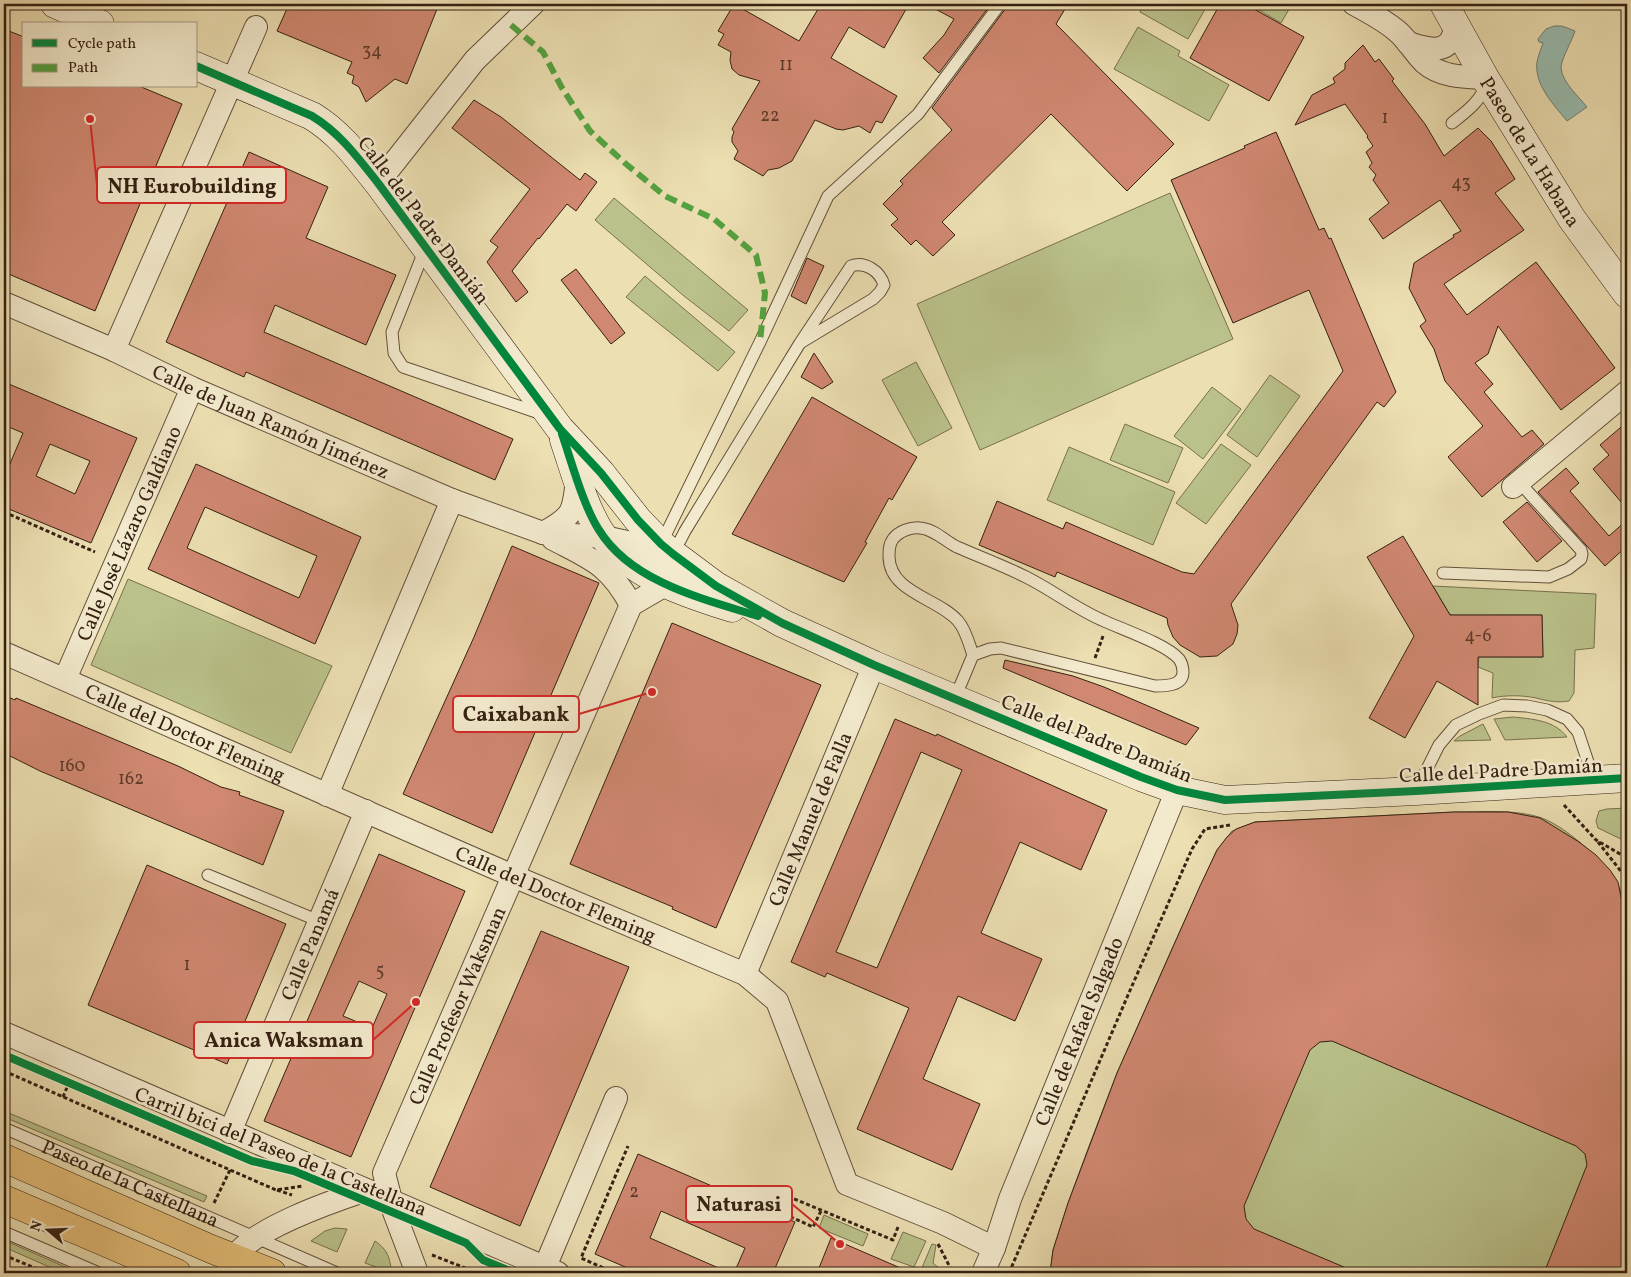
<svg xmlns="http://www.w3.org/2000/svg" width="1631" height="1277" font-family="Vollkorn,serif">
  <rect width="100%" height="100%" fill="#ecdfb2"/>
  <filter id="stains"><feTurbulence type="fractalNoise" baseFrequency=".004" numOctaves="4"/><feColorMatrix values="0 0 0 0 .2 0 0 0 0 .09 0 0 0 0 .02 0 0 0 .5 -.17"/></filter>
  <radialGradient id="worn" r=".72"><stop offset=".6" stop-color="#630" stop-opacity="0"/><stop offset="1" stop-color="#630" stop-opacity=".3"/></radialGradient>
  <g fill="#bac18a" stroke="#78704e">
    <polygon points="1144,4 1208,4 1188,39 1140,12"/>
    <polygon points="1249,4 1292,4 1281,23"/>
    <polygon points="1138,27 1180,51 1178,56 1229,85 1209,121 1114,69"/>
    <polygon points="1170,193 1233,339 980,450 917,304"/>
    <polygon points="614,198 748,310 729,331 684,296 595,220"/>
    <polygon points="645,276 735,352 718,371 626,297"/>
    <polygon points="916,362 952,428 918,446 882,380"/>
    <polygon points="1270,375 1300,396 1257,457 1227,435"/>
    <polygon points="1212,387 1241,409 1203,459 1174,436"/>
    <polygon points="1125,424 1183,448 1168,483 1110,460"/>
    <polygon points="1221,444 1251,465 1206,524 1176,503"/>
    <polygon points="1069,447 1175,492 1153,545 1047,500"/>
    <polygon points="128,579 332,666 291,753 91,665"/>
    <path d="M1433,586L1596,594L1594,648L1575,650L1574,693L1569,701C1557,703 1548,701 1536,698C1522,695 1505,695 1492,698L1493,673L1478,667L1479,657H1543L1542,615H1452L1449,613Z"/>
    <path d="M1513,717C1532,719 1554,720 1567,737L1505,740L1494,719Z"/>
    <polygon points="1483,724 1491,740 1454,741 1460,736"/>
    <polygon points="1627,808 1627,842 1598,828 1596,821 1599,811 1607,809"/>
    <path d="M1454,812C1482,812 1512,809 1539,817C1564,825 1602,859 1616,881C1622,889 1620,900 1627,909V1273H1050L1053,1250L1068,1203L1089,1146L1117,1073L1175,942L1217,850L1232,831L1255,822Z"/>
    <polygon points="4,1111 207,1196 204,1202 4,1117"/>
    <polygon points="824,1215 868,1234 863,1246 819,1228"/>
    <polygon points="335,1228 347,1229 337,1252 311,1241 325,1231"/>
    <polygon points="903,1232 926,1241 914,1267 891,1259"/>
    <polygon points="4,1240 79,1273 63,1273 4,1247"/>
    <path d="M375,1241C389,1251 389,1257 392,1273L365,1263Z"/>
    <polygon points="932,1244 936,1245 933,1263 941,1270 940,1273 929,1273 921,1270"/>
  </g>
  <path fill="#99bcaf" stroke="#717e70" d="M1554,26H1562L1575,31C1572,41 1561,59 1561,68C1562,82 1579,97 1587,107L1567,121C1554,105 1534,85 1537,62C1538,56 1541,49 1543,43L1539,42L1538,39L1546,29Z"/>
  <g fill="#d08871" stroke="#352012" fill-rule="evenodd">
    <polygon points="289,4 305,9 308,4 439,4 407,84 395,79 366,102 359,87 352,83 354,76 347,73 352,62 277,31"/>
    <polygon points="734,4 799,41 821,4 909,4 884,48 849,27 831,58 897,96 882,123 876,121 870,133 859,126 843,130 836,129 815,120 792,161 779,168 768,170 763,176 734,159 738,151 732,142 732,137 734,132 732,129 760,81 739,75 732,69 730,60 731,52 718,45 724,34 718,31"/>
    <polygon points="926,4 991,4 939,73 923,58 944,35 954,19"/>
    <polygon points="1007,4 1068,4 1056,24 1174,144 1127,191 1051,114 942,222 955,235 933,256 916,240 911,245 891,225 898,219 883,204 903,184 900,181 952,130 932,108 1006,8"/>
    <polygon points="1220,4 1245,4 1304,37 1269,101 1190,58"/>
    <polygon points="4,29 24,37 24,86 139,86 182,104 95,311 4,272"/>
    <polygon points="1363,45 1375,62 1379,59 1394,79 1392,81 1425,124 1444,156 1478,128 1491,141 1515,179 1495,193 1524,230 1444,284 1467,315 1536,262 1615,368 1561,410 1498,326 1488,354 1475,363 1493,384 1484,392 1522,437 1532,430 1544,444 1482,497 1448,457 1483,426 1445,381 1434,349 1420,326 1426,321 1409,288 1414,263 1454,237 1453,235 1461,231 1440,200 1383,239 1369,219 1389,203 1373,180 1376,175 1369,167 1372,163 1366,152 1373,146 1367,137 1368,136 1345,104 1295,125 1312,95 1335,83 1333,78 1345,69 1345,63"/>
    <polygon points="474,100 501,117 580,180 585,173 597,182 576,211 567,204 539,239 538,238 512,271 528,292 516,302 487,262 498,247 490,241 530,189 452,128"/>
    <polygon points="1276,132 1319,230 1324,228 1329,239 1331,238 1396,392 1384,407 1377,402 1231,604 1238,625 1237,634 1233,644 1217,656 1200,657 1180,645 1173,637 1168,625 1167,618 1057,572 1055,577 979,545 997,501 1063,529 1066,522 1182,572 1194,574 1343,371 1309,290 1233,323 1171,180 1245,148 1244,146"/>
    <polygon points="249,152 328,187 306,238 396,275 366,345 275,305 264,332 513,439 495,480 246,372 244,377 166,342"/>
    <polygon points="807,258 824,266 806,304 791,296"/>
    <polygon points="576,269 625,333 611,344 561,280"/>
    <polygon points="814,353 833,382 822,389 801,377"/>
    <path d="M4,382L137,438L91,543L4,507V463L9,466L23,433L4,425ZM50,444L90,461L75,494L36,476Z"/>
    <polygon points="812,397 917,457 892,500 889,498 865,542 867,543 844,582 732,534"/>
    <polygon points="1627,422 1627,509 1593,469 1609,455 1600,445"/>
    <path d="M196,464L361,537L315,644L148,569ZM205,507L317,556L299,598L187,548Z"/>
    <polygon points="1566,468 1579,483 1570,491 1609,536 1627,520 1627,546 1605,566 1538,492"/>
    <polygon points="1527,502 1562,541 1537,562 1503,522"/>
    <polygon points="1403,536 1450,615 1542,615 1543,657 1478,657 1478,705 1437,681 1405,738 1369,718 1414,636 1367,557"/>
    <polygon points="512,546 599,583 492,833 403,794 474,637"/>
    <polygon points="672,623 821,685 716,928 672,909 673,907 570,864"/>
    <polygon points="1005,660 1073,676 1104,687 1199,728 1186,745 1003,668"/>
    <polygon points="4,695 15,700 16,698 178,766 221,787 240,792 239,795 284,811 263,865 40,771 4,753"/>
    <path d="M895,719L936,736L937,734L1107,810L1081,870L1020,842L981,933L1042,959L1015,1021L958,996L923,1079L980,1104L952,1170L857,1129L909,1008L827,973L825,977L791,962ZM921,752L962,770L877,968L836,952Z"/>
    <polygon points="1454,812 1508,812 1540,818 1579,842 1596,855 1610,870 1618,882 1622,902 1627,909 1627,1273 1544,1273 1587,1165 1585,1154 1576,1146 1332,1041 1320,1042 1310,1050 1244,1206 1246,1219 1254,1229 1358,1273 1050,1273 1053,1250 1068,1203 1117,1073 1200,886 1217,850 1227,837 1236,829 1255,822"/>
    <path d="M379,854L465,891L351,1157L264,1121ZM359,981L387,994L372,1028L343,1016Z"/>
    <polygon points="147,865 286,924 227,1064 88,1005"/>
    <polygon points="541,931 629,967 520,1226 430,1187"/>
    <polygon points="638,1154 795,1222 773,1273 734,1273 745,1248 661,1211 650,1238 730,1273 639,1273 595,1254"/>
    <polygon points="831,1238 912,1273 817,1273"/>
  </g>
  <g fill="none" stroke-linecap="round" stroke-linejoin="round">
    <g stroke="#63503a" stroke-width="13">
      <g id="lane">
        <path d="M1452,123C1467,111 1480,102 1487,83"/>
        <polyline points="425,249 392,332 394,353 403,367 542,414"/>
        <polyline points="661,544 760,342 828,196 918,114 1000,4"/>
        <path d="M673,554L685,531L800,343L851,266C865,261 880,271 884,285L880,292L873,299L800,343"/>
        <polyline points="1443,573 1549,577 1568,569 1581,559 1582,554 1581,550 1519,482"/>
        <path d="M955,698L973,655C969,644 966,630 958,621C938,598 890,593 889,557C889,551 889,544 893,539C899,531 911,527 920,528C934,529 945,541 957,547C980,557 1004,566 1026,577C1052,590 1075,608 1102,620C1121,629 1166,644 1179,659C1182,663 1183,668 1183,673C1182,686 1165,686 1155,686L1001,648L990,649L973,655"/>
        <polyline points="1417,789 1439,745 1456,725 1479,714 1503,705 1527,706 1547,710 1567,719 1578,732 1594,780"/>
        <polyline points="208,875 319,921"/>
        <path id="s1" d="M4,1128L337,1273"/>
        <polyline points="4,1232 99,1273"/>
      </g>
    </g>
    <g stroke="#63503a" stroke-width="24">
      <g id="street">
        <path d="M1354,4C1369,12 1384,20 1397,31C1408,40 1415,54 1425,63C1441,77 1465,77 1485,78"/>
        <path d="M1408,43C1429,50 1452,56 1455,26"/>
        <polyline points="378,183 475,60 533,4"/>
        <path id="s2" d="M4,303L114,350L192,388L452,500L543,533L604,537L627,542L646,550L676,568"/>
        <polyline points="114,350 256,27"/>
        <polyline points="1513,487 1627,392"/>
        <path d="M543,533C573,517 574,512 577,478"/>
        <path d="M553,539C591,559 609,564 631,605"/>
        <path id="s3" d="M4,653L513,876L745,974L777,1001L847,1184L943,1223L994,1248"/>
        <path id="s4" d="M65,679L192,388"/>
        <polyline points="327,795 452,500"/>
        <path id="s5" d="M745,974L874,665"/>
        <polyline points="4,1033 558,1273"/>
        <path id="s6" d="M230,1132L366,811"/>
        <polyline points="545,1267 616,1098"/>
        <path d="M227,1273C229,1269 230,1263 233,1259C251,1229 333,1201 366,1190"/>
        <path id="s7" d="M417,1273L394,1212L384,1173L631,605L667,584"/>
        <path id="s8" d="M983,1273L994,1248L1010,1199L1177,790"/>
      </g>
    </g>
    <g stroke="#352012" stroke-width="29">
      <g id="secondary">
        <polyline points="55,4 100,24"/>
        <path id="s9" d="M1444,4L1485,78L1572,219L1627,294"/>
        <path d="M196,66L312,116C340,133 358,158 378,183L560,429L601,473L638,520L661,544L673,554L716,586L782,623L874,665L1141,777L1177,790L1225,800L1416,791L1627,778"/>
        <path d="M564,440C574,469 583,504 599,530C627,575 684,593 732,608"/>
      </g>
    </g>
    <g stroke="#352012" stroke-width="29">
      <g id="highway">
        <polyline points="4,1158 211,1249 272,1273"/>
        <polyline points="4,1199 177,1273"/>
      </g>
    </g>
    <g stroke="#352012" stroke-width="3" stroke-dasharray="4 2.5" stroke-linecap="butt">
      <polyline points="4,512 95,552"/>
      <polyline points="1095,658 1103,636"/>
      <polyline points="1564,805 1596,840 1627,858"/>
      <polyline points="1598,842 1627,879"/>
      <polyline points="4,1071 276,1190 303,1186"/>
      <polyline points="63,1097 68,1085"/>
      <polyline points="277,1190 292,1195"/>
      <polyline points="214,1203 230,1170"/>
      <polyline points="821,1211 813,1227 769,1207 775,1191 893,1240 898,1227"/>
      <polyline points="938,1244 953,1273"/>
      <polyline points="4,1255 47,1273"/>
      <polyline points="432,1255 478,1273"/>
      <polyline points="615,1273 581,1258 628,1146"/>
      <polyline points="1009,1273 1128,995 1192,849 1205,829 1230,825"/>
    </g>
    <use href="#lane" stroke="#f3eacd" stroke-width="11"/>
    <use href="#street" stroke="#f3eacd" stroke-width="22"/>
    <use href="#secondary" stroke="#f3eacd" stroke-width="28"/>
    <use href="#highway" stroke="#e6c079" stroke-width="28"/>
    <polyline stroke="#53a23f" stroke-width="6" stroke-dasharray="12 6" stroke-linecap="butt" points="511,25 543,52 562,88 590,131 626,164 665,196 714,219 756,255 765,293 760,342"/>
    <g stroke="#f3eacd" stroke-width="11">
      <g id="cycleway">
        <path d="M196,66L312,116C340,133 358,158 378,183L560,429L601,473L638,520L661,544L673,554L716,586L782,623L874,665L1141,777L1177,790L1225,800L1416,791L1627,778"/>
        <path d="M562,434C572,463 583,505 599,530C631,582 703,599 758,616"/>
        <polyline points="4,1055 252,1161 294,1171 428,1227 466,1243 483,1260 515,1273"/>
      </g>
    </g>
    <use href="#cycleway" stroke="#00873e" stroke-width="8"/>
  </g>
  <g text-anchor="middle" stroke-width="5" stroke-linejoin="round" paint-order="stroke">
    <g font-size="18" fill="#5c3a2a">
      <text x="372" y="56">34</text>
      <text x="786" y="70">11</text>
      <text x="770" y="121">22</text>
      <text x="1385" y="123">1</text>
      <text x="1461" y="188">43</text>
      <text x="1478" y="641">4-6</text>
      <text x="72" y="771">160</text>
      <text x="131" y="784">162</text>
      <text x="187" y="970">1</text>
      <text x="380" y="976">5</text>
      <text x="634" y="1197">2</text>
    </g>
    <g font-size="20" fill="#352012" stroke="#f3eacd">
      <text dy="7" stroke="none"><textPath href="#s9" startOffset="171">Paseo de La Habana</textPath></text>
      <text transform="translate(424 220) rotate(53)" y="7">Calle del Padre Damián</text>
      <text dy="7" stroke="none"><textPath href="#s2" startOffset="292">Calle de Juan Ramón Jiménez</textPath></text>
      <text dy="7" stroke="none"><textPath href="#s4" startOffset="159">Calle José Lázaro Galdiano</textPath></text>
      <text dy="7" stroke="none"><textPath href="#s3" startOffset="198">Calle del Doctor Fleming</textPath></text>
      <text transform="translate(1097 738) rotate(22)" y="7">Calle del Padre Damián</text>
      <text transform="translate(1501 770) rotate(-3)" y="7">Calle del Padre Damián</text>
      <text dy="7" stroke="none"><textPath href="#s5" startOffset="168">Calle Manuel de Falla</textPath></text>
      <text dy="7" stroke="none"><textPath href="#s3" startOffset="602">Calle del Doctor Fleming</textPath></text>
      <text dy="7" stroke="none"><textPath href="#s6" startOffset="204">Calle Panamá</textPath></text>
      <text dy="7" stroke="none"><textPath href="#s7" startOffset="288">Calle Profesor Waksman</textPath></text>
      <text dy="7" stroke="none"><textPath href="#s8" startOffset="260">Calle de Rafael Salgado</textPath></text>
      <text transform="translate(281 1151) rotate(22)" y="7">Carril bici del Paseo de la Castellana</text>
      <text dy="7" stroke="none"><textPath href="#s1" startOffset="138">Paseo de la Castellana</textPath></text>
    </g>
  </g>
  <path fill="none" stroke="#d62828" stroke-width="2" d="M90 119L97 185M652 692L579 714M416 1002L373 1040M840 1244L792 1204"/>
  <g fill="#d62828" stroke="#f3eacd" stroke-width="2">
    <circle cx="90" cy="119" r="5"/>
    <circle cx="652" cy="692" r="5"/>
    <circle cx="416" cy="1002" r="5"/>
    <circle cx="840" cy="1244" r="5"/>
  </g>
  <g fill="#f3eacd" stroke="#d62828" stroke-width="2">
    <rect x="97" y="167" width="189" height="36" rx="5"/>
    <rect x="453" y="696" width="126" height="36" rx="5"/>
    <rect x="194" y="1022" width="179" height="36" rx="5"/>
    <rect x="686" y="1186" width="106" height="36" rx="5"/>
  </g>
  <g font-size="21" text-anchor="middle" font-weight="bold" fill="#352012">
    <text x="192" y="193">NH Eurobuilding</text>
    <text x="516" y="721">Caixabank</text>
    <text x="284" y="1047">Anica Waksman</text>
    <text x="739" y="1211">Naturasi</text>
  </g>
  <rect width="1631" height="1277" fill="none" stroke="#ecdfb2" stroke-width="20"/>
  <rect x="5" y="5" width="1621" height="1267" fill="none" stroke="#352012" stroke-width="2.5"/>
  <rect x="10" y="10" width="1611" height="1257" fill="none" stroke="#352012"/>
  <rect x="22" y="22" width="175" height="65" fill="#f3eacd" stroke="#a79982"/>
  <rect x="32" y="39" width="25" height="8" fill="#00873e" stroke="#a79982"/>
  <text x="68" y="48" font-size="15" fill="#352012">Cycle path</text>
  <rect x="32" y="64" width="25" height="8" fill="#53a23f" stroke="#a79982"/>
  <text x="68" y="72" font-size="15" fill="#352012">Path</text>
  <g transform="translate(48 1230) rotate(289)" stroke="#f3eacd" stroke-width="4" paint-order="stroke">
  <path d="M0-4L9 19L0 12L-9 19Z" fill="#352012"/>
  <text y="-8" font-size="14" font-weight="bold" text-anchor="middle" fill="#352012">N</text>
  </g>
  <rect width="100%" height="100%" filter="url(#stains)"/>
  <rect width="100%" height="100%" fill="url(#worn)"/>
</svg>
